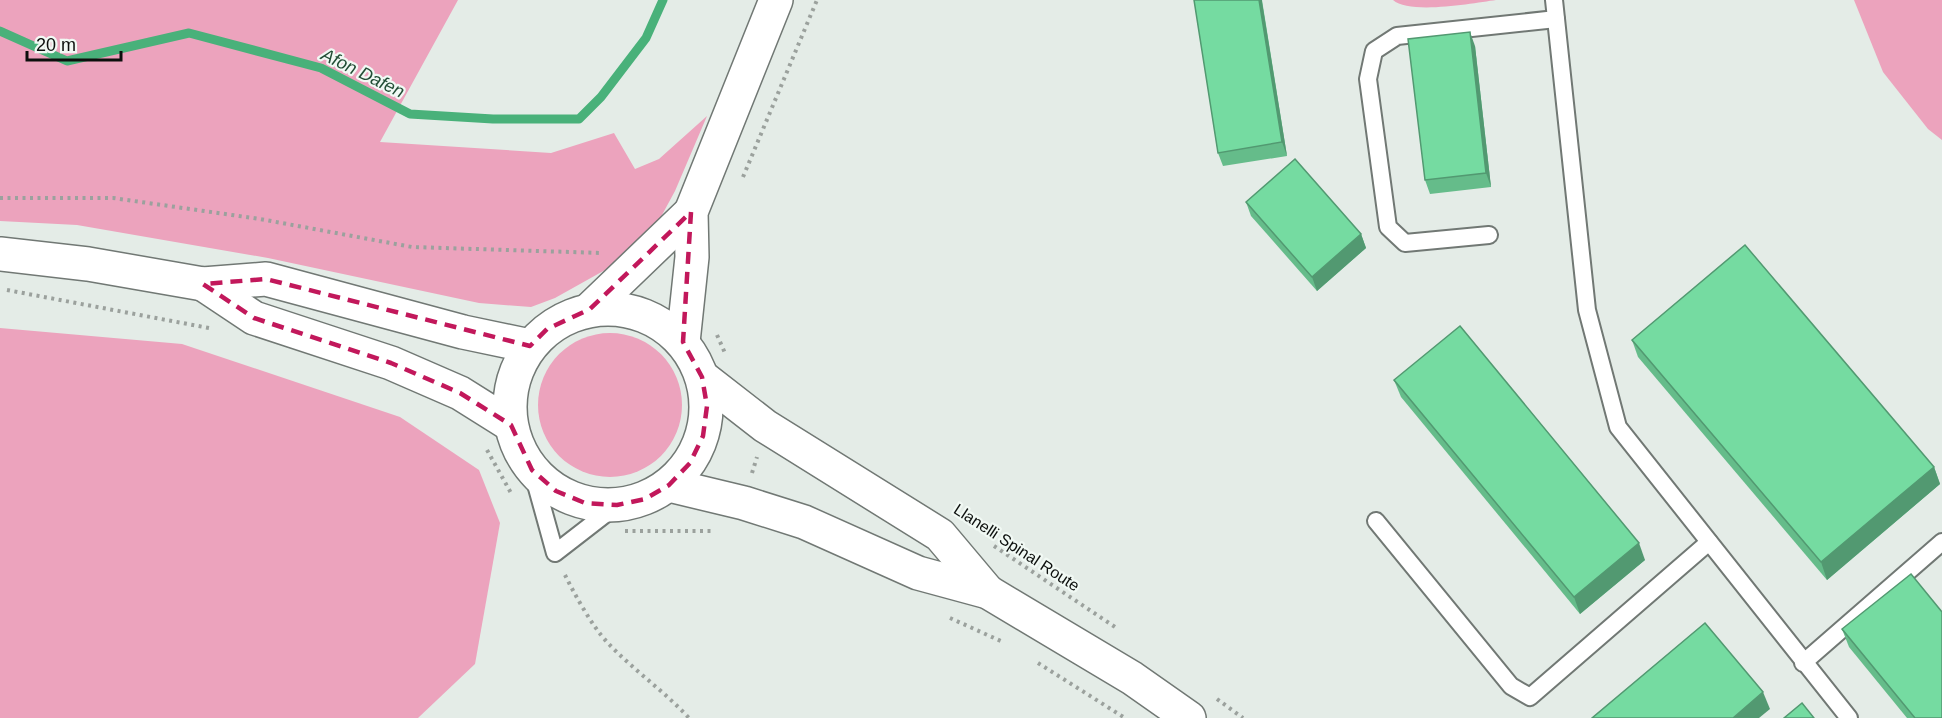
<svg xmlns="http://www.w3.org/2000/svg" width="1942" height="718" font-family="Arial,sans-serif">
  <rect width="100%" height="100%" fill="#e4ece7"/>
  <g fill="#eca3bd">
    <polygon points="0,0 458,0 380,142 551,153 614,133 635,169 659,159 707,116 675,191 656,226 614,265 555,298 531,307 479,303 268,258 77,225 0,221"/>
    <path d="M1393,0H1496C1474,3 1410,15 1393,0Z"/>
    <polygon points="1854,0 1942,0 1942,140 1928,129 1883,72"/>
    <polygon points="0,328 182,344 400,417 479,470 500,523 475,664 418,718 0,718"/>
    <circle cx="610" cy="405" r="72"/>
  </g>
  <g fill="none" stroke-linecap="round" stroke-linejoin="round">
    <polyline stroke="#49b17a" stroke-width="9" points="0,31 67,61 189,33 321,68 410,114 493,119 579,119 601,97 646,38 663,0"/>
    <g stroke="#717874" stroke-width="20">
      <g id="lane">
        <polyline points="1554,0 1587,310 1618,427 1849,718"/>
        <polyline points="1489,235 1405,243 1388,227 1368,79 1374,51 1397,36 1556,19"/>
        <polyline points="532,470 555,553 617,505"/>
        <polyline points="1376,521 1511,686 1530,697 1709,542"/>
        <polyline points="1803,663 1942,542"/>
      </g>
    </g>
    <g stroke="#717874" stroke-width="36">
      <g id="secondary">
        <polyline points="590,309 691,212"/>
        <polyline points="683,342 692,257 691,212 776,0"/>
      </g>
    </g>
    <g stroke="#717874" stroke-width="36">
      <g id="highway">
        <polyline points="0,254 88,264 203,284 266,279 463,332 530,346"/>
        <polyline points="203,284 254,318 391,363 460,393 511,425"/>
        <circle cx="608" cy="407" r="98"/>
        <polyline points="702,377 765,426 940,535 988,592"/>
        <polyline points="669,485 744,503 804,522 918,573 988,592 1132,678 1189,718"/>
      </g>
    </g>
    <g stroke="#9ba19d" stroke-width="4" stroke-dasharray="3 4.5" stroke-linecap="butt">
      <polyline points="743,177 817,0"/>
      <polyline points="0,198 113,198 260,219 412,247 602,253"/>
      <polyline points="7,290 209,328"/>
      <polyline points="717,335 725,353"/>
      <polyline points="487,450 511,493"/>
      <polyline points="752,473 757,457"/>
      <polyline points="625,531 713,531"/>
      <polyline points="994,546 1118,629"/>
      <path d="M565,575C575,595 592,626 607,642C632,669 663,690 689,718"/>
      <polyline points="950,618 1003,642"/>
      <polyline points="1038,663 1125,718"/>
      <polyline points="1217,699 1243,718"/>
    </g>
    <use href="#lane" stroke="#fff" stroke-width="16"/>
    <use href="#secondary" stroke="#fff" stroke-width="33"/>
    <use href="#highway" stroke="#fff" stroke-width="33"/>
  </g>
  <g fill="#65bc8a">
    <polygon points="1194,0 1262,0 1287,156 1223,166 1218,153"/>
    <polygon points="1475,46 1491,187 1430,194 1425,180"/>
    <polygon points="1246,202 1361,234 1366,248 1317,291 1251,216"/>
    <polygon points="1632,340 1934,467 1940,484 1827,580 1638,357"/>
    <polygon points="1394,380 1645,560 1580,614 1401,397"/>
    <polygon points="1842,629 1942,718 1907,718 1849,647"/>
  </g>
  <g fill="#529971">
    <polygon points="1259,0 1262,0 1262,2 1287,156 1282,142"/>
    <polygon points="1470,32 1475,46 1491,187 1486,173"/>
    <polygon points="1361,234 1366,248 1317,291 1312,277"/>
    <polygon points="1934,467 1940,484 1827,580 1821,562"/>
    <polygon points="1639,543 1645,560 1580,614 1574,597"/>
    <polygon points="1763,692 1770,709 1759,718 1733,718"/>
  </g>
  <g fill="#75dba1" stroke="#529971" stroke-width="1.5">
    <polygon points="1194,0 1259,0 1282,142 1218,153"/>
    <polygon points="1470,32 1486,173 1425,180 1408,39"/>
    <polygon points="1295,159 1361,234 1312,277 1246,202"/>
    <polygon points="1745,245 1934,467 1821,562 1632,340"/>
    <polygon points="1460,326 1639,543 1574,597 1394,380"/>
    <polygon points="1911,574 1942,612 1942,718 1915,718 1842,629"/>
    <polygon points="1705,623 1763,692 1733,718 1592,718"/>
    <polygon points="1802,703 1814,718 1784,718"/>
  </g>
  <path fill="none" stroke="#c2185b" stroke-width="4.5" stroke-dasharray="12 8" stroke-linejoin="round" d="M691,212L683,342L702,377L707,406L703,436L690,463L669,485L645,499L617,505L585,503L556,491L532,470L511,425L460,393L391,363L254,318L203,284L266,279L530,346L547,329L590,309Z"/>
  <g text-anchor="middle" stroke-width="4.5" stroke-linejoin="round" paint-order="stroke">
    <g font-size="16" fill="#0c0f0d" stroke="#f1f9f4">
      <text transform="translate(1017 547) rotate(33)" y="6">Llanelli Spinal Route</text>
    </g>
    <g font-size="18" font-style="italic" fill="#224d35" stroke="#f1f9f4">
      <text transform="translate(363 73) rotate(26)" y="6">Afon Dafen</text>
    </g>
  </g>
  <path d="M27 51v9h94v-9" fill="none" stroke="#0c0f0d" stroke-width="3"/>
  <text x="36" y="51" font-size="18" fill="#0c0f0d" stroke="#f1f9f4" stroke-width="4.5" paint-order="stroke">20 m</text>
</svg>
